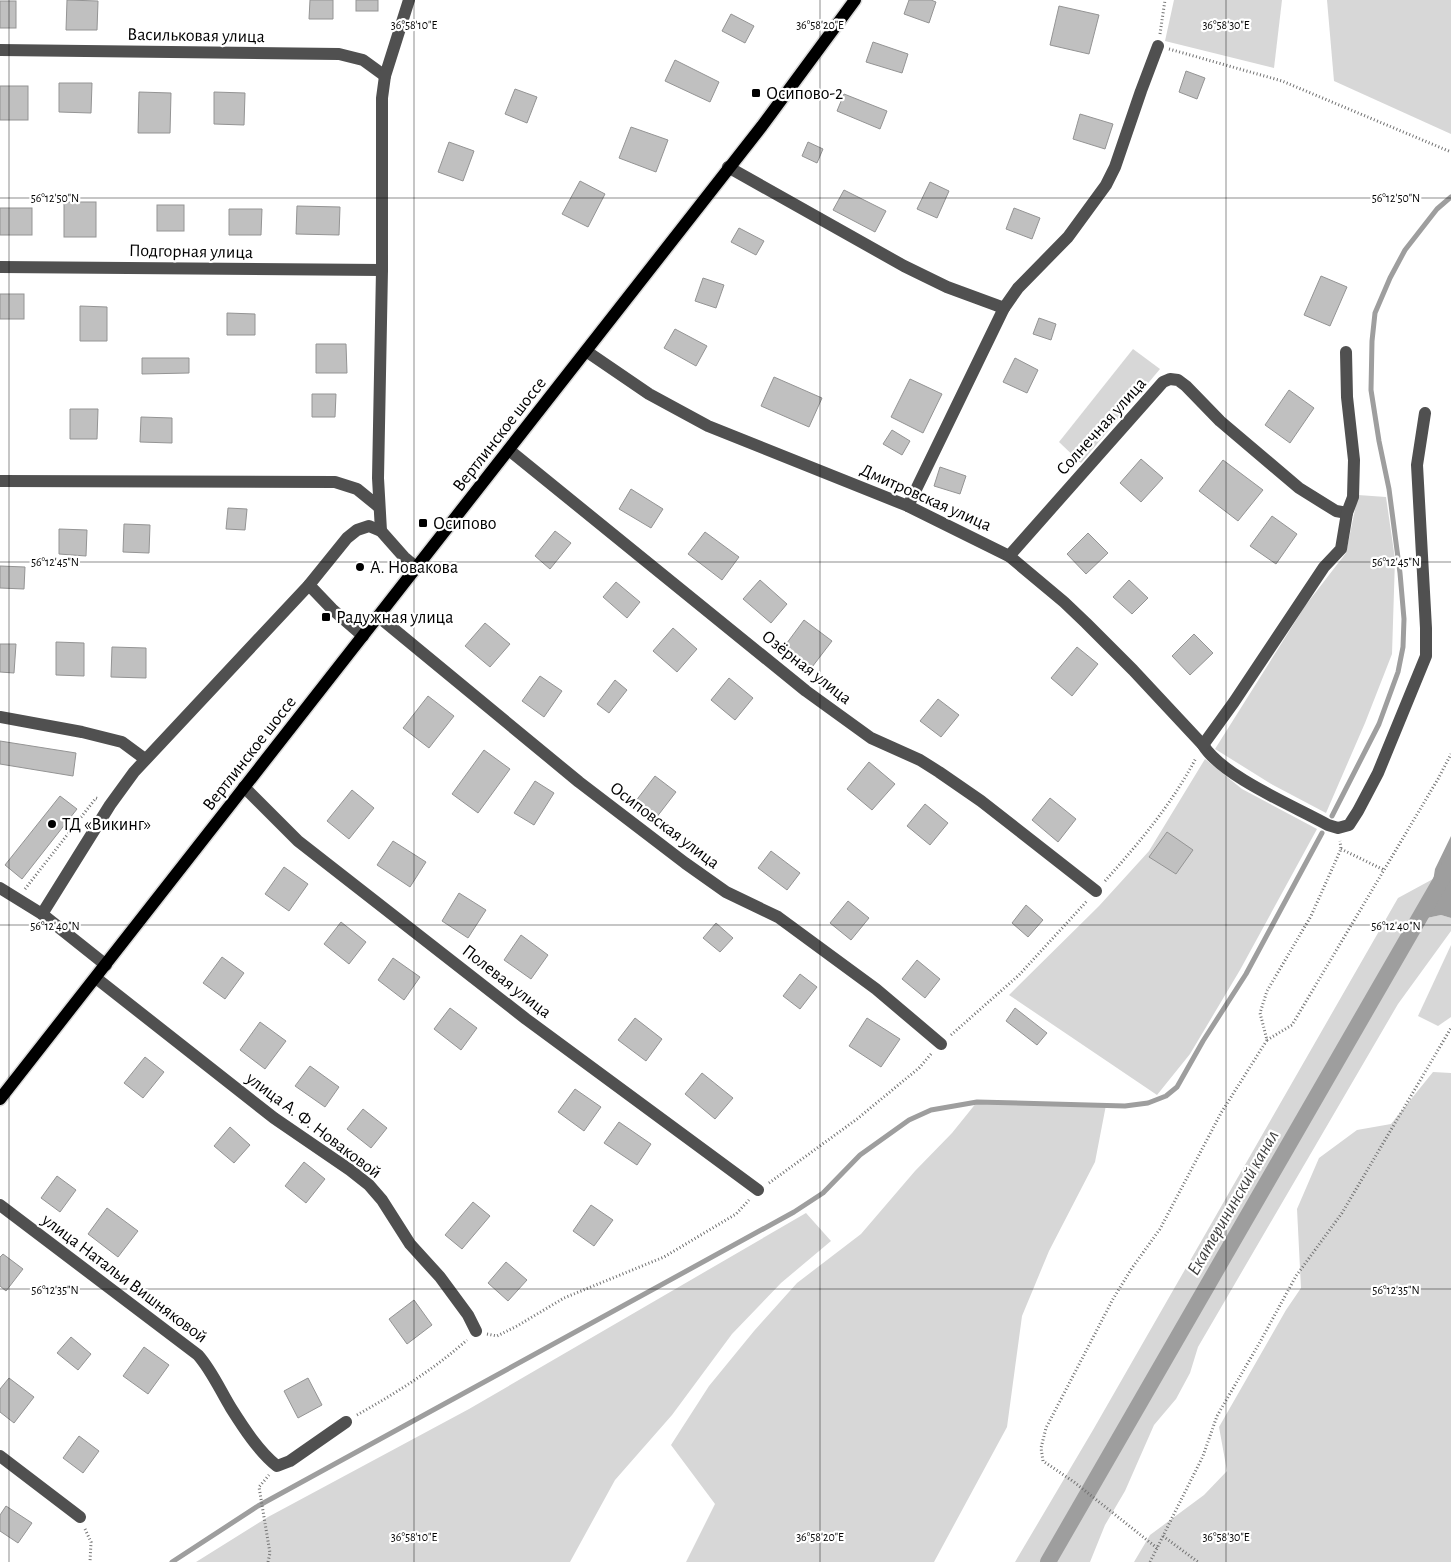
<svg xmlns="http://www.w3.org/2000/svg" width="1451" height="1562" font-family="'Alegreya Sans',sans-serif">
  <rect width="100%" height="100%" fill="#fff"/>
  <g fill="#d7d7d7">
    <polygon points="1174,0 1282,0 1274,68 1165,41"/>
    <polygon points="1327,0 1451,0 1451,134 1334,81"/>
    <polygon points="1133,349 1160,369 1081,463 1059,442"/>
    <polygon points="1358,495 1386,497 1395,559 1392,654 1365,723 1326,813 1273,785 1215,749 1305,606 1346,553"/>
    <polygon points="1205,759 1242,789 1317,829 1240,970 1190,1054 1157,1095 1009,995 1099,906 1149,851"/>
    <polygon points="1433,879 1431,894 1420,908 1427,918 1441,915 1451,918 1451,931 1398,1004 1198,1347 1190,1373 1176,1399 1154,1425 1125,1491 1105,1525 1090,1562 1015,1562 1093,1430 1398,898"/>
    <polygon points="1451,945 1451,1017 1438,1026 1418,1016"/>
    <polygon points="1433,1072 1451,1073 1451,1562 1134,1562 1150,1535 1204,1495 1227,1471 1219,1427 1286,1310 1301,1288 1297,1209 1319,1158 1357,1130 1391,1124"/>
    <polygon points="977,1102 1106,1105 1095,1162 1049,1251 1022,1316 1007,1427 934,1562 686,1562 715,1504 671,1445 709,1386 754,1331 797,1283 861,1234 915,1171 952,1133"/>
    <polygon points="806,1213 831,1241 781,1283 732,1334 672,1415 615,1480 570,1562 196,1562 268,1517 469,1409"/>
  </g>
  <polygon fill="#9e9e9e" points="1451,836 1451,918 1441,915 1427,918 1420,913 1420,908 1431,894 1435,869"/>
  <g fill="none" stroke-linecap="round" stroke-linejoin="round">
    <g stroke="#9e9e9e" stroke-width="5">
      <polyline points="1332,816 1379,724 1398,672 1403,647 1404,619 1400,573 1389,489 1379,441 1371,390 1372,341 1375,313 1390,278 1405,250 1437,209 1451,197"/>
      <polyline points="172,1562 258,1506 794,1212 823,1193 860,1155 909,1120 931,1110 977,1102 1125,1106 1148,1103 1166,1096 1177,1087 1203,1041 1246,974 1322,833"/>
    </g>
    <polyline stroke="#9e9e9e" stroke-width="16" points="1048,1562 1451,863"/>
  </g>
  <g fill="#c0c0c0" stroke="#949494">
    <polygon points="67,0 98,1 97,30 66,30"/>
    <polygon points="310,0 333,0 333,19 309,19"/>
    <rect x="356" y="0" width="22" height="11"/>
    <polygon points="909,0 931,0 936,2 929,23 904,14"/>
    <rect x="0" y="1" width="16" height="27"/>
    <polygon points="1059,6 1099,15 1089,54 1050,45"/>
    <polygon points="731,14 754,26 745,43 722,31"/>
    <polygon points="873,42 908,54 902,73 866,62"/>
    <polygon points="675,60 719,82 710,102 665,81"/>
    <polygon points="1186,71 1205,78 1197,99 1179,92"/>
    <polygon points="59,83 92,83 91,113 59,112"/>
    <rect x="0" y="86" width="28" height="34"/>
    <polygon points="515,89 537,97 527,123 505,114"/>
    <polygon points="139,92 171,93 170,133 138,133"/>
    <polygon points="214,92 245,93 244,125 214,124"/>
    <polygon points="844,94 887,111 880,129 837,111"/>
    <polygon points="1080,114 1113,124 1105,149 1073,139"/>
    <polygon points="631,127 668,140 656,172 619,158"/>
    <polygon points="449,142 474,151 463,181 438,172"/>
    <polygon points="808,142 823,149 817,163 802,156"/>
    <polygon points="580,181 605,194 588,227 562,214"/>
    <polygon points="930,182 949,191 937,218 917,209"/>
    <polygon points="844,190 886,211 875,232 833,210"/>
    <rect x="64" y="202" width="32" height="35"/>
    <rect x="157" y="205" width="27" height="26"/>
    <polygon points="297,206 340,207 339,235 296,234"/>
    <rect x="0" y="208" width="32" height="27"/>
    <polygon points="1014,208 1040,218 1032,239 1006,229"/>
    <polygon points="229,209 262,209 261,235 229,235"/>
    <polygon points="739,228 764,241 756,255 731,242"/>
    <polygon points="1321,276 1347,287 1330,326 1304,315"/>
    <polygon points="703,278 724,285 716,308 695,301"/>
    <rect x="0" y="294" width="24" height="25"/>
    <polygon points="80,306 107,307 107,341 80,341"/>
    <polygon points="227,313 255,314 255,335 227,335"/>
    <polygon points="1039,318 1056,324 1051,340 1033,334"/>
    <polygon points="675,329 707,346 696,366 664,348"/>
    <polygon points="316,344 346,344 347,373 316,373"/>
    <polygon points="142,358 189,358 189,373 142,374"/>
    <polygon points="1015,358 1038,370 1027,393 1003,382"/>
    <polygon points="774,377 822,398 809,427 761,406"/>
    <polygon points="910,379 942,394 923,433 891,417"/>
    <polygon points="1289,390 1314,408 1290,443 1265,425"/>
    <polygon points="312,394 336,394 335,417 312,417"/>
    <polygon points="70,409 98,409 97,439 70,439"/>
    <polygon points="141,417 172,418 172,443 140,442"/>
    <polygon points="892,430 910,441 902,455 883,444"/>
    <polygon points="1141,459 1163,478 1141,502 1120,483"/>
    <polygon points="1223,460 1263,490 1238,521 1199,491"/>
    <polygon points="940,467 966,476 960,494 934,486"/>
    <polygon points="631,489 663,509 651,528 619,509"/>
    <polygon points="228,508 247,509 245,530 226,529"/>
    <polygon points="1272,516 1297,534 1276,564 1250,546"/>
    <polygon points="124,524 150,525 149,553 123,552"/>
    <polygon points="59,529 87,530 86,556 59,554"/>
    <polygon points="555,531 571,543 550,569 535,556"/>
    <polygon points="705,532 739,557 722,580 688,554"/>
    <polygon points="1088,533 1108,553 1086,574 1067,554"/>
    <polygon points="0,566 25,567 24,589 0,588"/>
    <polygon points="760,580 787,604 771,623 743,599"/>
    <polygon points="1129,580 1148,598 1132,614 1113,597"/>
    <polygon points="616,582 640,602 627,618 603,597"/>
    <polygon points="804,620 832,641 809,671 781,651"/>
    <polygon points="485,623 510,644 490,667 465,646"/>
    <polygon points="673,628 697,649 677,672 653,651"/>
    <polygon points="1194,634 1213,653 1190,675 1172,656"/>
    <polygon points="56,642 84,643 84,676 56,675"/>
    <polygon points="0,644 16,644 14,673 0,672"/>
    <polygon points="112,647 146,648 146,678 111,677"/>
    <polygon points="1077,647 1098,664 1072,696 1051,678"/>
    <polygon points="540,676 562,691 544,717 522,701"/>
    <polygon points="729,678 753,698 735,720 711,700"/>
    <polygon points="615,680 627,690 609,713 597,704"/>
    <polygon points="428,696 454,716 429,748 403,728"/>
    <polygon points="938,699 959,715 941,737 920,721"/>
    <polygon points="0,741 76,753 73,776 0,764"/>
    <polygon points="484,750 510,769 478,813 452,794"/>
    <polygon points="869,762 895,784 872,810 847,789"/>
    <polygon points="655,776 676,792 656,818 635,802"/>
    <polygon points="535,781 554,793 534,825 514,813"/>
    <polygon points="352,790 374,808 349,839 327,821"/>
    <polygon points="60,796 77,809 22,879 5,865"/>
    <polygon points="1050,798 1076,819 1058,842 1032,820"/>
    <polygon points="925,804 948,823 930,845 907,826"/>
    <polygon points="1167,832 1193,850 1176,874 1149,857"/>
    <polygon points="393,841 426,862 410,887 377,865"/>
    <polygon points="771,851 800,873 787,890 758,868"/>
    <polygon points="284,867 308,884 289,911 265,894"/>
    <polygon points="459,893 486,910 468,938 442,921"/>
    <polygon points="848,901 869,918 851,940 830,923"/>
    <polygon points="1026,905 1043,920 1028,937 1012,923"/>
    <polygon points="341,922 366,942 349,964 324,944"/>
    <polygon points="716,923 733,938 720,952 703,938"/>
    <polygon points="521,935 548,955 531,979 504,960"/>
    <polygon points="222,957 244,973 225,999 203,983"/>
    <polygon points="393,958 420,977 404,1000 378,980"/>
    <polygon points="917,960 940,979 925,998 902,979"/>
    <polygon points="800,974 817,987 800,1009 783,996"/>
    <polygon points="450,1008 477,1028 461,1050 434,1029"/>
    <polygon points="1015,1008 1047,1033 1037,1045 1006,1021"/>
    <polygon points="635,1018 662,1039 646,1061 618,1040"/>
    <polygon points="867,1018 900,1039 881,1067 849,1046"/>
    <polygon points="260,1022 286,1041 265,1069 240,1050"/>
    <polygon points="145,1057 164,1072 143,1098 124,1083"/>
    <polygon points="310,1066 339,1087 325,1107 295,1086"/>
    <polygon points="702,1073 733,1098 715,1119 685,1094"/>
    <polygon points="575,1089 601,1107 584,1131 558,1112"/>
    <polygon points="363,1109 387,1128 371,1148 347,1129"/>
    <polygon points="619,1122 651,1144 637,1165 604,1143"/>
    <polygon points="230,1127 250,1145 234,1163 214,1146"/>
    <polygon points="304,1162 325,1179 306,1203 285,1186"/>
    <polygon points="57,1176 76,1190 60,1212 41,1198"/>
    <polygon points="473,1202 490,1216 462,1249 445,1235"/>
    <polygon points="591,1205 613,1220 594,1246 573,1231"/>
    <polygon points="107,1208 138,1231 118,1257 88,1234"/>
    <polygon points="3,1254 23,1269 6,1291 0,1286 0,1257"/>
    <polygon points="506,1262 527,1280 508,1301 488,1283"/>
    <polygon points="414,1300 432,1325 407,1344 389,1319"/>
    <polygon points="71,1337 91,1354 78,1370 57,1353"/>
    <polygon points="144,1347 169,1365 148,1394 123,1376"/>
    <polygon points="9,1378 34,1397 14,1423 0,1412 0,1389"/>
    <polygon points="308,1378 322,1405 298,1418 284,1391"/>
    <polygon points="79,1436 99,1451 83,1473 63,1458"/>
    <polygon points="6,1506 32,1523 18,1543 0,1531 0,1515"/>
  </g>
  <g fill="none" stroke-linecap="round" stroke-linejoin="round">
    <g stroke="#dbdbdb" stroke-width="15">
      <polyline id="major" points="0,1099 762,126 855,0"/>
    </g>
    <g stroke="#727272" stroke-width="3" stroke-dasharray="1 2.5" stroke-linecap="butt">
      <polyline points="1160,34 1165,0"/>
      <polyline points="1169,49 1282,81 1451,152"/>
      <polyline points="1341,849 1384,870"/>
      <path d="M1105,881C1139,843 1172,804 1196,758"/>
      <polyline points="25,889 96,798 99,799"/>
      <polyline points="951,1035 1019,975 1087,901"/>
      <polyline points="1267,1040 1292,1025 1438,779 1451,754"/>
      <polyline points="769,1183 857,1119 919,1068 932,1053"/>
      <polyline points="487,1334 497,1336 517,1326 564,1298 664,1257 736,1214 749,1200"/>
      <path d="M357,1415C396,1393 433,1370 467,1340"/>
      <polyline points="85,1529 91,1542 90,1562"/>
      <polyline points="1163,1536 1198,1562"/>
      <polyline points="1157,1548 1074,1482 1043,1461 1041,1448 1046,1428 1113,1299 1132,1268 1160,1229 1221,1113 1267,1040 1260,1013 1267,991 1311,916 1341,849 1340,841"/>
      <polyline points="268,1562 270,1553 259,1487 269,1475"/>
      <polyline points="1150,1562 1203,1456 1217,1416 1260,1342 1296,1276 1342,1213 1451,1028"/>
    </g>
    <g stroke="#505050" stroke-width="12">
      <polyline points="0,50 339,54 363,60 385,76"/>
      <polyline points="728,167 904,266 947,287 1004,308 908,506"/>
      <polyline points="0,267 382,270"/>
      <polyline points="1004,308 1018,288 1068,237 1106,185 1115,167 1141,91 1158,46"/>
      <path d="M586,351L649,394L708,426L908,506L1009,556L1064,602L1086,623L1133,670L1203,745C1223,777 1294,806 1328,825L1338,828L1349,825L1358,811L1378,773L1426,656V628L1417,465L1425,413"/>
      <polyline points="509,450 806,691 871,738 920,760 939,772 981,801 1096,891"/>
      <polyline points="0,481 335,482 357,489 379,507"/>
      <polyline points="381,531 378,478 382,270 382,98 385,76 409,0"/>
      <polyline points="1009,556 1163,382 1170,379 1178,380 1186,386 1220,421 1299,488 1336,511 1347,513"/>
      <polyline points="309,585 332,609 363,636"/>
      <polyline points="379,617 579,782 685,863 726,892 778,917 876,989 941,1044"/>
      <polyline points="0,717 82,732 122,742 145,759"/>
      <polyline points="1203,745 1234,702 1324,567 1341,549 1347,513 1353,497 1354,460 1347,397 1346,352"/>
      <polyline points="244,787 298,841 526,1019 758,1190"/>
      <polyline points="0,888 42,914 106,965"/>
      <polyline points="42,914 110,805 134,772 309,585 347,538 357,530 369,526 381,531 404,557 417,568"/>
      <polyline points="96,978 274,1118 350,1170 369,1185 382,1200 410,1244 440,1277 468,1315 476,1331"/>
      <path d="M0,1205L198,1355C212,1371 220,1390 231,1408C243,1427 259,1452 277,1466L290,1461L346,1422"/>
      <polyline points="0,1456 80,1517"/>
    </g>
    <use href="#major" stroke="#000" stroke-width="12"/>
  </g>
  <path fill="none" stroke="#000" stroke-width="1" stroke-opacity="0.45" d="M9,0V1562M414,0V1562M820,0V1562M1226,0V1562M0,198H1451M0,562H1451M0,925H1451M0,1289H1451"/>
  <g fill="#000" stroke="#fff" stroke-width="2">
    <rect x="751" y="88" width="10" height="10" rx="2.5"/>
    <rect x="418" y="518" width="10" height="10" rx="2.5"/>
    <circle cx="360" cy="567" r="5"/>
    <rect x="321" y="612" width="10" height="10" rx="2.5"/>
    <circle cx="52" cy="824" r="5"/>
  </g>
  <g text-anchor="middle" stroke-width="4.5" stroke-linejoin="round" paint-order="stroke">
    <g font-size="18" fill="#000" stroke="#fff">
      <text transform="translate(196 35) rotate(1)" y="6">Васильковая улица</text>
      <text transform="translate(191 251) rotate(1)" y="6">Подгорная улица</text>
      <text transform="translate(1101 426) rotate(-48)" y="6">Солнечная улица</text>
      <text transform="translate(499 434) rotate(-52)" y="6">Вертлинское шоссе</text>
      <text transform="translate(926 497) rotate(24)" y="6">Дмитровская улица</text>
      <text transform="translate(807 667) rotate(38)" y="6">Озёрная улица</text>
      <text transform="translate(249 753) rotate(-52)" y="6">Вертлинское шоссе</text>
      <text transform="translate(665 825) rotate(37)" y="6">Осиповская улица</text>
      <text transform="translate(507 981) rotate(38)" y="6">Полевая улица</text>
      <text transform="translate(314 1125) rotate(37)" y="6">улица А. Ф. Новаковой</text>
      <text transform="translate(125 1278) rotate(37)" y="6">улица Натальи Вишняковой</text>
    </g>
    <g font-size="18" fill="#000" stroke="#fff" text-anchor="start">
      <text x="766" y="99">Осипово-2</text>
      <text x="433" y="529">Осипово</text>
      <text x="370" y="573">А. Новакова</text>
      <text x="336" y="623">Радужная улица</text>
      <text x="62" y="830">ТД «Викинг»</text>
    </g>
    <g font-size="19" font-style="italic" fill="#3f3f3f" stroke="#fff">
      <text transform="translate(1232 1202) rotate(-60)" y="7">Екатерининский канал</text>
    </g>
  </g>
  <g font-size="12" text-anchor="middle" fill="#000" stroke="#fff" stroke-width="4.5" stroke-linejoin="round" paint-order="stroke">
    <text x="414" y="29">36°58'10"E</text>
    <text x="820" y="29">36°58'20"E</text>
    <text x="1226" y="29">36°58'30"E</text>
    <text x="55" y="202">56°12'50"N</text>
    <text x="1396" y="202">56°12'50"N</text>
    <text x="55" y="566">56°12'45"N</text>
    <text x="1396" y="566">56°12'45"N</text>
    <text x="55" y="930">56°12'40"N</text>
    <text x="1396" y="930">56°12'40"N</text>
    <text x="55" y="1294">56°12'35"N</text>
    <text x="1396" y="1294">56°12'35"N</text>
    <text x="414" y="1541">36°58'10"E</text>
    <text x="820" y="1541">36°58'20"E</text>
    <text x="1226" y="1541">36°58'30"E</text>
  </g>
</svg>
